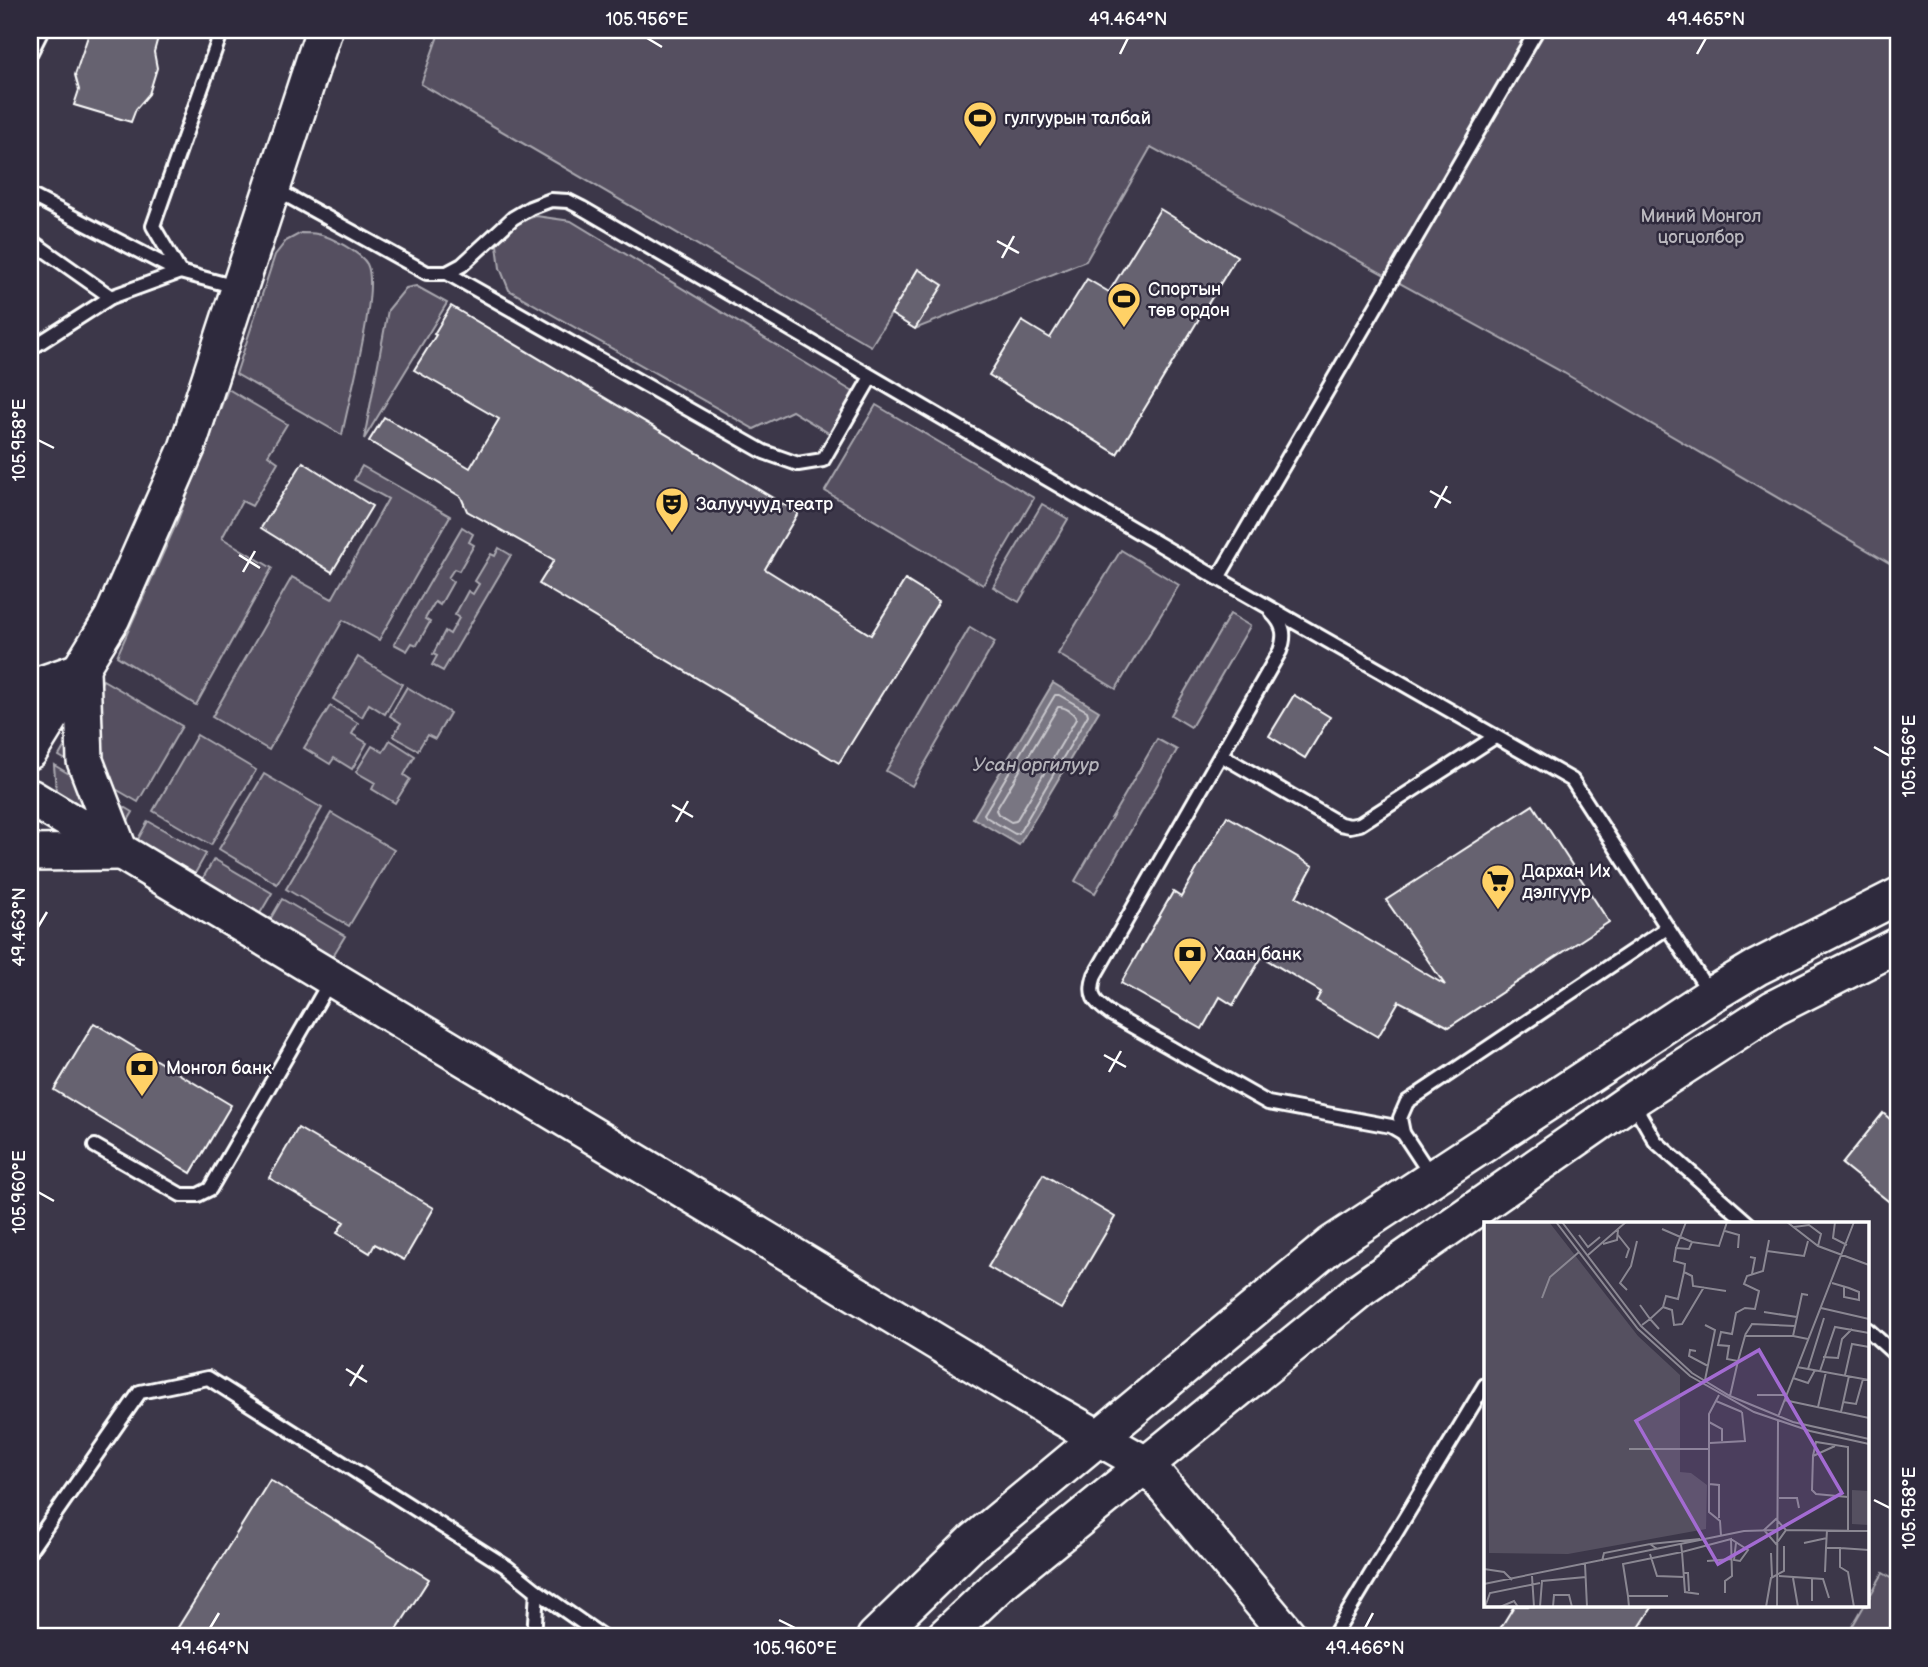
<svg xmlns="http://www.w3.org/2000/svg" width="1928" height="1667" font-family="'Balsamiq Sans',sans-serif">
  <rect width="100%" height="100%" fill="#3c3749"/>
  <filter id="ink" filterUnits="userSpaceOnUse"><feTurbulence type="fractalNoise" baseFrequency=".0143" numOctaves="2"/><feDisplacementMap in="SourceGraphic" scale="14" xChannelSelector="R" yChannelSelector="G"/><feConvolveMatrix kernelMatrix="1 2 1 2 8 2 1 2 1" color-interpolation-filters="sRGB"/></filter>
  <g filter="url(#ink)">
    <g fill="#555060" stroke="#aaa8b0" stroke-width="2">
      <polygon points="440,30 1898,30 1898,568 1564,373 1151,147 1086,261 915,329 891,314 871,346 421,84"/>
      <polygon points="536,216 571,221 855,393 832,435 792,411 754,429 509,290 500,268 497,245 509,225"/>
      <path d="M301,233C306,233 312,233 317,234C330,236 361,253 367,264C380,289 348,402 342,435L236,374L275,255L286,241Z"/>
      <polygon points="416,286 447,303 364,439 388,310 406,288"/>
      <polygon points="228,389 287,424 268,455 278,462 252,506 242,501 222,538 272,568 196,705 117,656 177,522"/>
      <polygon points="876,405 1034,498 983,585 825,491"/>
      <polygon points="362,466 450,516 379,640 343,620 269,750 212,717 292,577 332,599 388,499 354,480"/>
      <polygon points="1042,504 1068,519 1019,602 993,587"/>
      <polygon points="462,527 473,534 469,542 474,545 459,571 454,569 448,578 453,582 440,605 435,602 425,619 430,622 417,645 412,643 407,651 394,644"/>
      <polygon points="499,548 511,555 443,671 432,665 437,656 433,654 445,631 450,634 459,618 455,615 468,591 473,594 479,584 475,581 491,554 495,556"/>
      <polygon points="1121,550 1179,585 1116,689 1058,654"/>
      <polygon points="1230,614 1250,626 1191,727 1171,715"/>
      <polygon points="970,627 995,642 912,786 886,771"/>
      <polygon points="358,657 402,684 385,714 369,704 362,717 333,699"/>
      <polygon points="103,680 182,726 138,802 59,756"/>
      <polygon points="407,687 450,713 435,739 427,735 418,750 393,736 401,723 390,716"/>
      <polygon points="330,706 358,723 352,734 367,743 352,769 334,758 330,764 304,748"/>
      <polygon points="197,735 256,770 211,845 153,811"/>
      <polygon points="1157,739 1177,750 1095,893 1075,881"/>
      <polygon points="390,740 415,756 404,775 410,779 395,803 372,789 375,783 356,772 372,746 383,752"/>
      <polygon points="54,765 133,812 116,841 61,801 56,791"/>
      <polygon points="264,774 322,808 277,884 219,849"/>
      <polygon points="331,813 394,850 349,926 286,889"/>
      <polygon points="148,821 206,854 189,884 132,850"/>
      <polygon points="214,859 272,893 255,922 197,888"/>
      <polygon points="282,899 345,936 331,959 268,923"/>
      <polygon points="1883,1573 1898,1582 1898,1637 1857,1637 1849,1632 1864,1606 1867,1606 1867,1601"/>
    </g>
    <polygon fill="#797682" stroke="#afadb4" stroke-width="2" points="1053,683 1099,711 1019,845 973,818"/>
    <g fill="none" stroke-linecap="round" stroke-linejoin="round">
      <g stroke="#c9c8cd" stroke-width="2">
        <polygon points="1055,695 1059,695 1087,711 1088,715 1019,833 1015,834 986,817 984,814"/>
        <path d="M1058,707C1064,706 1075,713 1076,719L1016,821L1011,822L998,814L996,810Z"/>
      </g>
    </g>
    <g fill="#666270" stroke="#fff" stroke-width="2">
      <polygon points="95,30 160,30 154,52 157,68 149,94 136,109 131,122 74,105 79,90 75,75 88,36"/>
      <polygon points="1160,209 1237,256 1117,454 989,375 1022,321 1050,338 1087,279 1109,292"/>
      <polygon points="918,269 943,285 915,329 891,314"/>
      <polygon points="451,306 798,513 765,569 871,635 905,580 939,601 839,763 539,584 554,560 467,511 461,497 369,441 384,417 470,468 499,419 414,370 436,335 434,334"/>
      <polygon points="303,462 372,506 332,572 261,528"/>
      <polygon points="1294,695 1330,717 1305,758 1269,736"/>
      <polygon points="1533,805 1609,922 1449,1027 1399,1001 1378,1037 1316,1001 1321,992 1262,957 1233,1005 1220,997 1202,1029 1121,983 1173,892 1181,897 1227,816 1313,866 1296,897 1445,985 1386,900"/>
      <polygon points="94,1023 231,1105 191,1173 54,1090"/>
      <polygon points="1883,1113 1898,1126 1898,1209 1842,1164"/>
      <polygon points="298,1128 434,1208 404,1260 375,1244 370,1253 337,1233 344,1222 269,1178"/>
      <polygon points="1043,1174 1115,1217 1061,1309 988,1267"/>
      <polygon points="270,1480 429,1579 392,1637 172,1637"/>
      <polygon points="1514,1606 1653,1606 1633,1637 1495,1637"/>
    </g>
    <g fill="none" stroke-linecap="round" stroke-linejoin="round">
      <g stroke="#fff" stroke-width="18">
        <g id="lane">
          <polyline points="30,54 42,30"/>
          <polyline points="273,188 427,273 447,273 462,265 513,218 530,208 551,200 568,201 582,208 1207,572 1572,780 1709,992"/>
          <polyline points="30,195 179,272"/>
          <polyline points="30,240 111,297"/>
          <polyline points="180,272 153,226 222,30"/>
          <polyline points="447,273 764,452 798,464 823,460 871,377"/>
          <polyline points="30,349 111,297 180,272 236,287"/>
          <polyline points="1218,578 1537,30"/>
          <path d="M1272,613C1284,625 1286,635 1280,651L1095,975C1088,996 1094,1002 1111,1014L1268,1103L1391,1126L1403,1133"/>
          <polyline points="1221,755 1340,824 1350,826 1360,824 1495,737"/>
          <polyline points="1632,1101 1655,1141 1749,1224"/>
          <polyline points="95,1146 181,1195 198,1195 210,1189 330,981"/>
          <polyline points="1432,1177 1403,1133 1400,1118 1407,1102 1667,928"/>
          <polyline points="1867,1329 1898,1357"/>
          <polyline points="30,1550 140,1392 208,1378 507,1567 537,1591 534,1637"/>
          <polyline points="537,1591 603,1637"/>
          <polyline points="1333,1637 1485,1385"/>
        </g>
      </g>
      <g stroke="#fff" stroke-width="40">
        <g id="secondary">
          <polyline points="30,688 82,670 85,761 120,852 30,853"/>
          <polyline points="30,751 112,618 187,448 324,30"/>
          <polyline points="30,797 1053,1412 1147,1465 1290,1637"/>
          <polyline points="875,1637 973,1542 1332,1244 1711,995 1756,968 1898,896"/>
          <polyline points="944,1637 1002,1582 1361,1289 1632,1100 1774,1008 1898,945"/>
        </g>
      </g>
      <use href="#lane" stroke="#2f2a3d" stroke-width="12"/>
      <use href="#secondary" stroke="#2f2a3d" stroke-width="35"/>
    </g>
  </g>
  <path fill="none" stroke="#fff" stroke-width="2.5" d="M647,38L662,47M1120,54L1128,38M1697,54L1706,38M997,241L1019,253M1002,258L1014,236M38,440L54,448M1430,491L1451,503M1435,508L1447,486M239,555L260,568M243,572L255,551M1874,747L1890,756M672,805L693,817M676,822L688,801M38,927L47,912M1104,1055L1126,1067M1109,1072L1121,1051M38,1192L54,1201M346,1369L367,1382M350,1386L363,1365M1874,1500L1890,1508M779,1620L795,1628M210,1628L219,1613M1365,1628L1373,1613"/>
  <defs>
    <g id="stadium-pin" transform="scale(1.75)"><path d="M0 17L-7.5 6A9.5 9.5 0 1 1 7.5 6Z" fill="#ffd166" stroke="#2f2a3d"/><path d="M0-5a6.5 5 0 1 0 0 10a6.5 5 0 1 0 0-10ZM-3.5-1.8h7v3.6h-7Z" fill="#111"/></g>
    <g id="theatre-pin" transform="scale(1.75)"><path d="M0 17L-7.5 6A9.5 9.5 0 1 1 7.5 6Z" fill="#ffd166" stroke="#2f2a3d"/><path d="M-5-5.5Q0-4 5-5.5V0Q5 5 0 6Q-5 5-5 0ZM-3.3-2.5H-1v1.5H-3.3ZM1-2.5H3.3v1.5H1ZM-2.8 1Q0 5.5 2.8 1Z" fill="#111"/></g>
    <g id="supermarket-pin" transform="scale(1.75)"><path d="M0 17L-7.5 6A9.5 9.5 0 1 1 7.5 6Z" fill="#ffd166" stroke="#2f2a3d"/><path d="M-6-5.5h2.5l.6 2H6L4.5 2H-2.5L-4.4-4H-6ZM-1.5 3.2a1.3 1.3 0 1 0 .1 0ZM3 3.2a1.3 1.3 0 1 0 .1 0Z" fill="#111"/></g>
    <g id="bank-pin" transform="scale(1.75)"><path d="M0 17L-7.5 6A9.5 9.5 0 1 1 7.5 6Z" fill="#ffd166" stroke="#2f2a3d"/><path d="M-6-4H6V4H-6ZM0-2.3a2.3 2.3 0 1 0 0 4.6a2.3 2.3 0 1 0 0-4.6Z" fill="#111"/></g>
  </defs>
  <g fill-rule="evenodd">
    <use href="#stadium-pin" x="980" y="118"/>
    <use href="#stadium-pin" x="1124" y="299"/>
    <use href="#theatre-pin" x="672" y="504"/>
    <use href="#supermarket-pin" x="1498" y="881"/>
    <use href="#bank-pin" x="1190" y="954"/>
    <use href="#bank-pin" x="142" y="1068"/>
  </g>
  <g text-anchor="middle" stroke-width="5" stroke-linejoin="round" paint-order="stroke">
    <g font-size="18" fill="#fff" stroke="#2f2a3d" text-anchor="start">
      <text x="1004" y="124">гулгуурын талбай</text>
      <text x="1148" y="295">Спортын<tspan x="1148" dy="21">төв ордон</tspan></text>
      <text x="696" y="510">Залуучууд театр</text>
      <text x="1522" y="877">Дархан Их<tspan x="1522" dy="21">дэлгүүр</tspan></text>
      <text x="1214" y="960">Хаан банк</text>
      <text x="166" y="1074">Монгол банк</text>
    </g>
    <g font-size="18" fill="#bbb9bf" stroke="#2f2a3d">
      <text x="1701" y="222">Миний Монгол<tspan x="1701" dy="21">цогцолбор</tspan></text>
    </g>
    <g font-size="19" font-style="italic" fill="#b5b4ba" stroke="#2f2a3d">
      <text x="1036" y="771">Усан оргилуур</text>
    </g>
  </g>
  <g transform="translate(1484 1222)">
    <rect width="385" height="385" fill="#3c3749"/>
    <path d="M0,0H65L154,114L196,153V250L207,251L223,263L222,307L84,332L5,331ZM368,268L385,269V303L368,302Z" fill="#555060"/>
    <path fill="none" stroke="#8a8792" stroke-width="2" d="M72,0L154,107L206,154L270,190L326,209L385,222M78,0L157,104L208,151L246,174L309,200L385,217M303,0L334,24L385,43M351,0L349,16L363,23M310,5L325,3L337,12L334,24M178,7L208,20M241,9L255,13L254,26M95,13L104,25L116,15M134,13L145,27L142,36M119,22L133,18L134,8M192,26L202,0M283,29L320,34L324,19M104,33L142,0M266,35L271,36L268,52M200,50L208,54L209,64L242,69M348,61L365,66L375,70V78L360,75V65M220,65L198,102L190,103L188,88L179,85L182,74L194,77L200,50L201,42L190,39L192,26L205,27L208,20L235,24L243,0M143,68L136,61L147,44L153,19M324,73L318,72L309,114L324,117M58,76L66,55L95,30M156,83L166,97L158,103M337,86L385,97M280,90L313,95M221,103L231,108L221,158M175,107L166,97L179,85M261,113L268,102L311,104M212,129L206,128L205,134L224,144M339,135L354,136L358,117L368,107M254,139L261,114H309M313,145L385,158M324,147L340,96M336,149L351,105L385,111M361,153L368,122L385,125M309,156L324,161L331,148M235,173L225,192V290L236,299L237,314M273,173H302M246,174L254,139L243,137L245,124L234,123L237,110L248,112L252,91L261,86L271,87L275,69L260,62L263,54L279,49L285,18M300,178L385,196M232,179L258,190M359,180L372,182L379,157M334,185L342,150M357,190L365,154M294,195L370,0M225,200L238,207V219M226,221L261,219L258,190M351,224L329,234L328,268L332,272L364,275M145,227H225M329,234L332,220L364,225V309M0,253V333M225,262L235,263V296M295,276H313L315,286M292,297L302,308L292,322L280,308ZM301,308L385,309M343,308L342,326H356V345L364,350L370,385M247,317L264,328L256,339L250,338L252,321M320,321L343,316M166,322L216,317M197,322L198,330L247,317L248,354L241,359V371M356,326L385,328M287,331L288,355M166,332L173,354L200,355M118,339L120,331L166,322L173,327M223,339L248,337M101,342L103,385M0,347L20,350L28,358M341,350L342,326M200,351H204L205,369M48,354L50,385M295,354L339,357L345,376M309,356L314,385M0,362L260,309L293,308M144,374L139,342L198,330L201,370L215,372M328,379V357M1,385L6,371L56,361M16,385L30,379L34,385M56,385L58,359L102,355M69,385L70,373H85L88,385M145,385L144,374H184M200,385H223M282,385L287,356L300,349V324M293,385L294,199"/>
    <path fill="#a36bd2" fill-opacity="0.15" stroke="#a36bd2" stroke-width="3.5" d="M275,128L358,271L234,342L152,199Z"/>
    <rect width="385" height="385" fill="none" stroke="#fff" stroke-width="3.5"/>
  </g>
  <rect width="1928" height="1667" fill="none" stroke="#2f2a3d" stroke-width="77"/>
  <rect x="38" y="38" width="1852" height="1590" fill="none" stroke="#fff" stroke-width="2.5"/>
  <g font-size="18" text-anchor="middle" fill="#fff">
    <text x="647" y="25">105.956°E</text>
    <text x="1128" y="25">49.464°N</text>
    <text x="1706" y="25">49.465°N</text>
    <text transform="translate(19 440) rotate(-90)" y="6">105.958°E</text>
    <text transform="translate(1909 756) rotate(-90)" y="6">105.956°E</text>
    <text transform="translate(19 927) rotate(-90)" y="6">49.463°N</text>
    <text transform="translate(19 1192) rotate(-90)" y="6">105.960°E</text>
    <text transform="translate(1909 1508) rotate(-90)" y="6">105.958°E</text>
    <text x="210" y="1654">49.464°N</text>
    <text x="795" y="1654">105.960°E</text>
    <text x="1365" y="1654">49.466°N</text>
  </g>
</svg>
